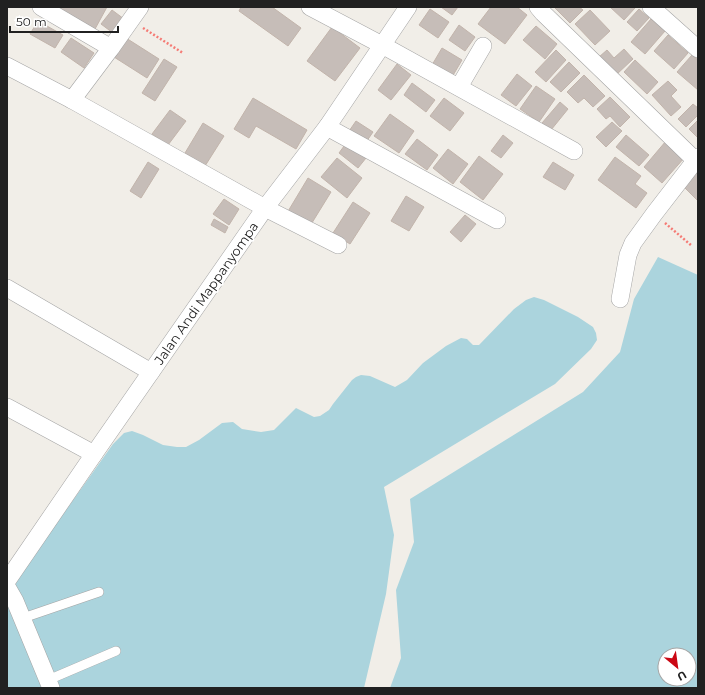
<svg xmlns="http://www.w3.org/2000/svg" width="705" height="695" font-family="Montserrat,sans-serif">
  <rect width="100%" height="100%" fill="#f1eee8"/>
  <g fill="#abd4dd" fill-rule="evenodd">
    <path d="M658,257L698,275V688H390L401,658L396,590L414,542L410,499L583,392L620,352L634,299ZM665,655H689V679H665Z"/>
    <polygon points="534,297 544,300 578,317 593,327 596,333 597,340 591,349 555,384 384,487 394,535 386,594 364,688 7,688 7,593 113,444 124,433 132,431 143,435 163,445 177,447 186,447 199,440 222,423 233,422 242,429 261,432 274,430 296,408 314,417 320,416 329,410 333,404 352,380 356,377 361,375 370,376 395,387 407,380 423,363 446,346 461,338 467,339 473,345 479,345 514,309 526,300"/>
  </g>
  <g fill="#c6bdb8" stroke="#c2b4ab">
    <polygon points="57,7 107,7 95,29"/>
    <polygon points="241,7 272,7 301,28 288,46 239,11"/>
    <polygon points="441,7 458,7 452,15"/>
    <polygon points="491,7 517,7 527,15 505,44 478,24"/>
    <polygon points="554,7 579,7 583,10 570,23"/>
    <polygon points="610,7 634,7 635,8 624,20"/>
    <polygon points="430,9 449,22 438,38 419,25"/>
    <polygon points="639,9 649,18 637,31 627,22"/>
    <polygon points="112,10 124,19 113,33 101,24"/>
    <polygon points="590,10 610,31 595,45 575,24"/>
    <polygon points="651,19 665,31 645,54 631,42"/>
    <polygon points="38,21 63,35 55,48 30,34"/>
    <polygon points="459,25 475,37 465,51 449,40"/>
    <polygon points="536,26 557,44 545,59 523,40"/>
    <polygon points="332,27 360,48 335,81 307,61"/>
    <polygon points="668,35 688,53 674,69 654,51"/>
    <polygon points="71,38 94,53 84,68 61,52"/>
    <polygon points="126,38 159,59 147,78 114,57"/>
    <polygon points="442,48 462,60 452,77 432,65"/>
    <polygon points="624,49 633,59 616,75 599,57 607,50 614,58"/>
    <polygon points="556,50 566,60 546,82 535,72"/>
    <polygon points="692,55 698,60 698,90 677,72"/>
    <polygon points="164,59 177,67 155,101 142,93"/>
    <polygon points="635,60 658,82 647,94 624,72"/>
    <polygon points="569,62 580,73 561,92 550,82"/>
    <polygon points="397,64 411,75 391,100 378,90"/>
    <polygon points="517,74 532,86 516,106 501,95"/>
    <polygon points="584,75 605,96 593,107 584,98 578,103 567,92"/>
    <polygon points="668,81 677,90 671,96 681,107 671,116 652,95"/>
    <polygon points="412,83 435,100 426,112 404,95"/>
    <polygon points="536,86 555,99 539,122 520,109"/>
    <polygon points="610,97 630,117 620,127 610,116 606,119 597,109"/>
    <polygon points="253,98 307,130 296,149 256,126 249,138 234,129"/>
    <polygon points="444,98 464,113 450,131 430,116"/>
    <polygon points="560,102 568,109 551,130 542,123"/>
    <polygon points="693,104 698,108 698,115 686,127 678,119"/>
    <polygon points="170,110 186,121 168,145 152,134"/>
    <polygon points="390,114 414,131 399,153 374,136"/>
    <polygon points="698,120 698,138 689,129"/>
    <polygon points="356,121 373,132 364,145 347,134"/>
    <polygon points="612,122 622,131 606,147 596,137"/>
    <polygon points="203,123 224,136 205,166 185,153"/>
    <polygon points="503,135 513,143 501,158 491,151"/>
    <polygon points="626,135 649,155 639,166 616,147"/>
    <polygon points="417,139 438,155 427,170 405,154"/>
    <polygon points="666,141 685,157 662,183 644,167"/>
    <polygon points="347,142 366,158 358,168 339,153"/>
    <polygon points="448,149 468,164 453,184 433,168"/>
    <polygon points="479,156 503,174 483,200 460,182"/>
    <polygon points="615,157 641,176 635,184 647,193 636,208 598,180"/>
    <polygon points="337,158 362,178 347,198 321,177"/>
    <polygon points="148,162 159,169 141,198 130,191"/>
    <polygon points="553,162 574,175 565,190 543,177"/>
    <polygon points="698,171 698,201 683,186"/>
    <polygon points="308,178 331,192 310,226 287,213"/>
    <polygon points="406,196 424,207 409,231 391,221"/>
    <polygon points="224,199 239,209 229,225 213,214"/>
    <polygon points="353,202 370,213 350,244 333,233"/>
    <polygon points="465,215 476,224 461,242 450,232"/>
    <polygon points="214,219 228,227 225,233 211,225"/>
  </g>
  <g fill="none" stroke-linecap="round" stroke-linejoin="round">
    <g stroke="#a5a5a5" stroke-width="10">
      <g id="service">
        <polyline points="23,618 99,592"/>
        <polyline points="48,680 116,651"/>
      </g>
    </g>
    <g stroke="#a5a5a5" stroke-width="18">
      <g id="minor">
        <polyline points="41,7 111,48"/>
        <polyline points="140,7 111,48 72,100 265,208 338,245"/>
        <polyline points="310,7 382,45 574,151"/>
        <polyline points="538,7 543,13 695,160"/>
        <polyline points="651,7 698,49"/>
        <polyline points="7,66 72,100"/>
        <polyline points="459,87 483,46"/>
        <polyline points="327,127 497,220"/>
        <polyline points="7,288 151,372"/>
        <polyline points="620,299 628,255 633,243 654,214 698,157"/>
        <polyline points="7,407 94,454"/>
        <polyline points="7,581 94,454 265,208 327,127 408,7"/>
        <polyline points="7,587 15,601 51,688"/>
      </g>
    </g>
    <g stroke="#f57b75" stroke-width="2.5" stroke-dasharray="2 2" stroke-linecap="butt">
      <polyline points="143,28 183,53"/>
      <polyline points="665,223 692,246"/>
    </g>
    <use href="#service" stroke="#fff" stroke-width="9"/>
    <use href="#minor" stroke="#fff" stroke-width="17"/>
  </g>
  <g text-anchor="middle" stroke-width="3.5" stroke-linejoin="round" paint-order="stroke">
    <g font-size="13" fill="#212121" stroke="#fff">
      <text transform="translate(206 293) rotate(-55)" y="5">Jalan Andi Mappanyompa</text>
    </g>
  </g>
  <rect width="705" height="695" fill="none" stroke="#212121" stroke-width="16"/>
  <g transform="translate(677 667) rotate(151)"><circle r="19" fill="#ffffff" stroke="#a6a6a6"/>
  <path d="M0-3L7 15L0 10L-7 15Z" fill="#cb0713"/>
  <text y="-6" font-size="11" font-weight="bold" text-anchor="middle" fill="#212121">U</text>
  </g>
  <path d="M10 26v6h108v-6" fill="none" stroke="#212121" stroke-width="2"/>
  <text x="16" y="26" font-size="12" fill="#212121" stroke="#ffffff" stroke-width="3" paint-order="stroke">50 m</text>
</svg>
